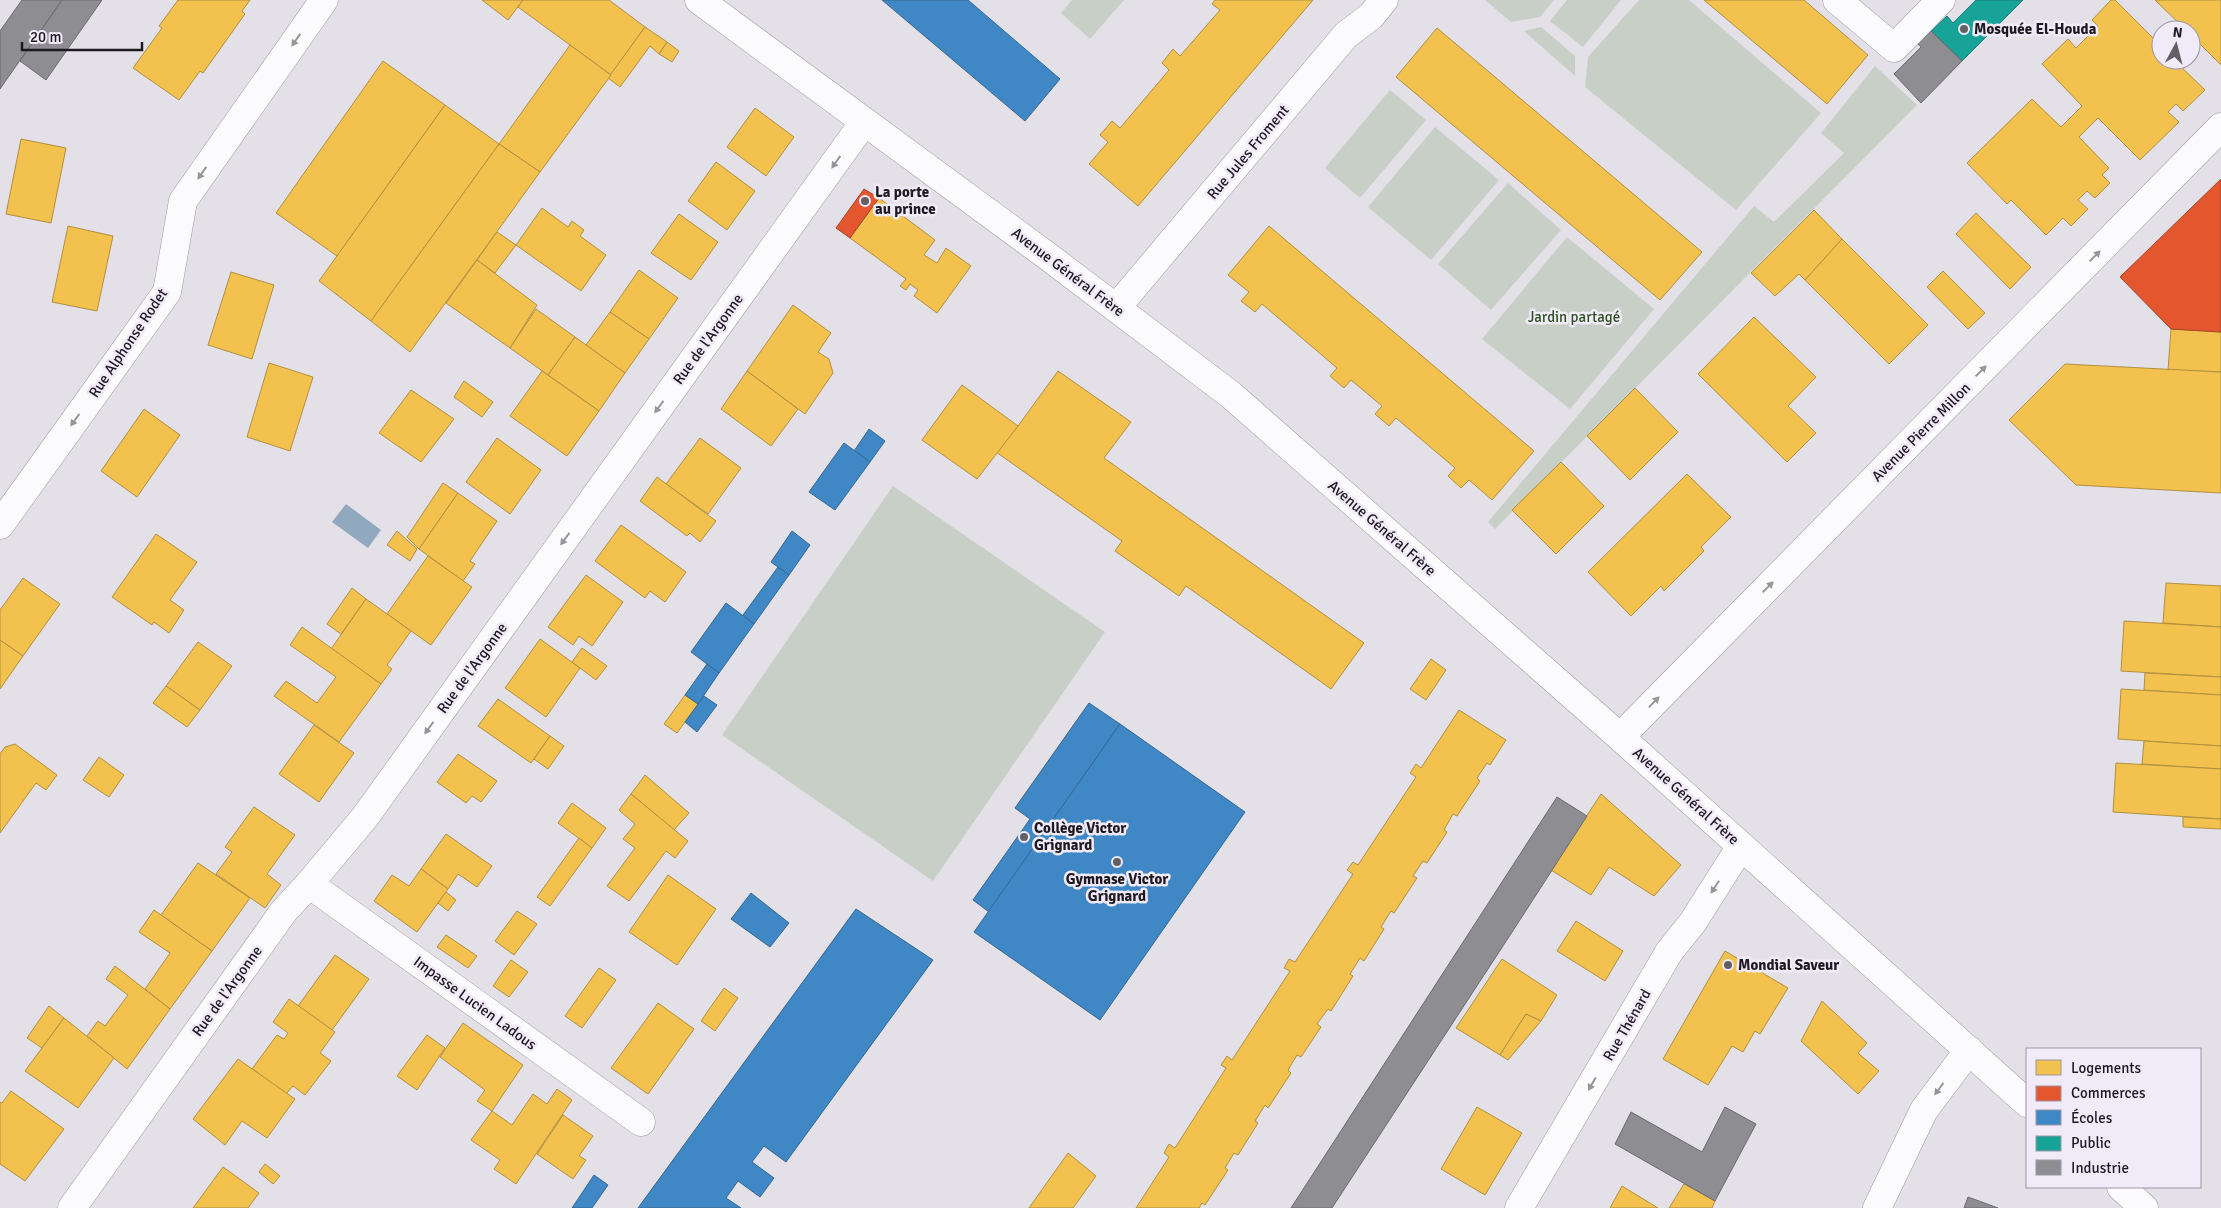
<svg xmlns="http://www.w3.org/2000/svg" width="2221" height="1208" font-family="Signika,sans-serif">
  <rect width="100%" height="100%" fill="#e4e0e8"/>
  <g fill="#c7cfc6">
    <polygon points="1072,0 1124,0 1090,39 1061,13"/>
    <polygon points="1485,0 1554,0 1540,17 1511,22"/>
    <polygon points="1567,0 1621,0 1583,47 1550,21"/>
    <polygon points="1639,0 1689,0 1821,113 1736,210 1585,87 1588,57"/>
    <polygon points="1541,27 1575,56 1575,76 1524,31"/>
    <polygon points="1875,66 1917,105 1495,529 1488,522 1754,206 1774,222 1844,153 1821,133"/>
    <polygon points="1390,90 1426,120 1360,198 1325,168"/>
    <polygon points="1435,127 1499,180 1431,260 1368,207"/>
    <polygon points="1508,183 1561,230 1491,310 1438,264"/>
    <polygon points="1567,237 1654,309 1570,409 1482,339"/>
    <polygon points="893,486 1105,632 933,881 722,735"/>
  </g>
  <polygon fill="#91a9bf" points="346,504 381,530 368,548 332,522"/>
  <g fill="#f2c14e" stroke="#b28f40">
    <polygon points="178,0 250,0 242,11 245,14 203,73 200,71 179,100 133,68 162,28 159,26"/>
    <polygon points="482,0 523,0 508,20"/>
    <polygon points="523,0 609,0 645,27 611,75 518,7"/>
    <polygon points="1215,0 1313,0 1138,206 1089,164 1108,142 1100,135 1112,121 1120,128 1169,70 1162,63 1173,49 1180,56 1220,10 1212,4"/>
    <polygon points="1704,0 1804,0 1868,55 1827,104"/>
    <polygon points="2111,0 2115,0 2161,46 2161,60 2174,60 2205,90 2183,111 2176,104 2168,112 2179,122 2140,160 2098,118 2079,137 2109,168 2102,175 2110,183 2095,198 2087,191 2078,200 2088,209 2071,226 2063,218 2046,235 2011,200 2007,204 1967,163 2032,99 2061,127 2082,106 2042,64 2068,39 2076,48 2098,26 2092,20"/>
    <polygon points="2155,0 2221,0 2221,65 2191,35 2191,30 2186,30"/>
    <polygon points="645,27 667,42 659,54 650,46 620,87 608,78"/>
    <polygon points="1437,28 1702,252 1660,300 1396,77"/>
    <polygon points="667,42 679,51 672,62 659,54"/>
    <polygon points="570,45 611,75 540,172 499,144"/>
    <polygon points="383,61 445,105 337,256 276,213"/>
    <polygon points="445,105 499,144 371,321 319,281"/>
    <polygon points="755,108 794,137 766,176 727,147"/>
    <polygon points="21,139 66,148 51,223 6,214"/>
    <polygon points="499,144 540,172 410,352 371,321"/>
    <polygon points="716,162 755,191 727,230 688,201"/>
    <polygon points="879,198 935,240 924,255 937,263 946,248 971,266 937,313 914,296 918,290 910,284 906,290 900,286 906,279 850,238"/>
    <polygon points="542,208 568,227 572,221 584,230 580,236 606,255 581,291 516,245"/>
    <polygon points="1814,210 1842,239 1805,280 1799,274 1775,296 1751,273"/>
    <polygon points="1976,213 2031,267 2010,289 1956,234"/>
    <polygon points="679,214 718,242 691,280 651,253"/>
    <polygon points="68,226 113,236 97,311 52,302"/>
    <polygon points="1269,226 1534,451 1492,500 1469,480 1461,488 1448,476 1455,468 1396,418 1389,426 1375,414 1382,406 1351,380 1344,388 1330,376 1337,368 1262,304 1255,312 1241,301 1249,292 1228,275"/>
    <polygon points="497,232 516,245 495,273 477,260"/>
    <polygon points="1842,239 1928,325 1889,364 1805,280"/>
    <polygon points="477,260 537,305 510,348 446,303"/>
    <polygon points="639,270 678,298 649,339 610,312"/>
    <polygon points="1943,271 1985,313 1968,329 1927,287"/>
    <polygon points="231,272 274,285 252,359 208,345"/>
    <polygon points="793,305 831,333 818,352 829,359 833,373 805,414 747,371"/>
    <polygon points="536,309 575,337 548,375 510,348"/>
    <polygon points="610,312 649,339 625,373 586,345"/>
    <polygon points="1754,317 1816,377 1788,406 1816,433 1787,462 1698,374"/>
    <polygon points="2171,329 2221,332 2221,372 2168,370"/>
    <polygon points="575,337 625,373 599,411 548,375"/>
    <polygon points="269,363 313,377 290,451 247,437"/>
    <polygon points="2065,364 2221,372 2221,493 2076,485 2009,420"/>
    <polygon points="542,371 599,411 567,456 510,416"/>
    <polygon points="747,371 798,409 771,446 721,409"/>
    <polygon points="1058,371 1131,422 1104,458 1364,643 1331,689 1186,586 1179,596 1115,551 1122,541 996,452 1018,426"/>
    <polygon points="464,381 493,402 482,417 454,397"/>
    <polygon points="962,385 1018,426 977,479 922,440"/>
    <polygon points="1635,388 1678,432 1630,480 1587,436"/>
    <polygon points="411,390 454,419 421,462 379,433"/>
    <polygon points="144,409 180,435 137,497 101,471"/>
    <polygon points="497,438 541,470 510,514 466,482"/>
    <polygon points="700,438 741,468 708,514 666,484"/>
    <polygon points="1561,462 1604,506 1556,554 1512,510"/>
    <polygon points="1687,474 1731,517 1701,547 1704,551 1664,591 1661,586 1631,616 1588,572"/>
    <polygon points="657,477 716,521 700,542 690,533 687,536 640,501"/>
    <polygon points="443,483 458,493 419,549 407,537"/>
    <polygon points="458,493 497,521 470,561 475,564 463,581 419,549"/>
    <polygon points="621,525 686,572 665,602 650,591 645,598 595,561"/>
    <polygon points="397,531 417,549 410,561 387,545"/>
    <polygon points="156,534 197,562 170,600 184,610 169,633 154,622 152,625 112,597"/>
    <polygon points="428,556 472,587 431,645 387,614"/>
    <polygon points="586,575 623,602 592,646 579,636 573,645 548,627"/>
    <polygon points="23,578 60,604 23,656 0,640 0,610"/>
    <polygon points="2166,583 2221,586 2221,627 2163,623"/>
    <polygon points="352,588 366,599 341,634 327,624"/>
    <polygon points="366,599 411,631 387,665 392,669 381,684 331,649"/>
    <polygon points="2124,621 2221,627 2221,677 2121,671"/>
    <polygon points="302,627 381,684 339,742 274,696 286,681 317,703 336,677 290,645"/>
    <polygon points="540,639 580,668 546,717 505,688"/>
    <polygon points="0,640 23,656 0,689"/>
    <polygon points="198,642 232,666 200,710 166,686"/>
    <polygon points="582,648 607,666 596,680 572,662"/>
    <polygon points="1431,659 1446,670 1426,700 1410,689"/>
    <polygon points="2145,673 2221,677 2221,695 2144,690"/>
    <polygon points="166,686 200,710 187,727 153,703"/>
    <polygon points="2121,689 2221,695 2221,746 2118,739"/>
    <polygon points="685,695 698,704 677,733 664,724"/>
    <polygon points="498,699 550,736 531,763 478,726"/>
    <polygon points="1459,710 1506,740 1490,765 1487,763 1477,778 1480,781 1457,816 1453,814 1444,830 1447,832 1427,863 1423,861 1413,876 1417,878 1394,913 1391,911 1381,927 1384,929 1364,961 1360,958 1350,974 1353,976 1331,1011 1328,1009 1317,1024 1321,1027 1301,1057 1297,1055 1288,1070 1291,1073 1268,1108 1265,1105 1255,1121 1258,1123 1238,1155 1234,1153 1225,1168 1228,1170 1205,1205 1202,1203 1199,1208 1136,1208 1169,1157 1164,1153 1169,1144 1175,1148 1226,1068 1221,1065 1227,1056 1232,1060 1290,971 1284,968 1289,959 1295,962 1353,874 1347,870 1353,862 1358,865 1416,777 1410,773 1416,764 1421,768"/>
    <polygon points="314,725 354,753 319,802 279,774"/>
    <polygon points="550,736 564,746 548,769 534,759"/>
    <polygon points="2144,741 2221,746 2221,769 2142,764"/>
    <polygon points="15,744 57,775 46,790 36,783 0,833 0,754 5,747"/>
    <polygon points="458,754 497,781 481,802 472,796 466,803 437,782"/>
    <polygon points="99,757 124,775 109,797 83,780"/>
    <polygon points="2116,763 2221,769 2221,819 2113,812"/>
    <polygon points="645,775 689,813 674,830 631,794"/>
    <polygon points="631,794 688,841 675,858 666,851 629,901 607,886 635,848 623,839 635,824 619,810"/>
    <polygon points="1601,794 1681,865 1654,896 1609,867 1591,895 1551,870"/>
    <polygon points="572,803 606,828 592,848 558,823"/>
    <polygon points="254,807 295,835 267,874 281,885 265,908 216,874 232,852 225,847"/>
    <polygon points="2183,817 2221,819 2221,829 2183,827"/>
    <polygon points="446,834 492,866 477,887 458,874 448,889 421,869"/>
    <polygon points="579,838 592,848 550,906 537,897"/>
    <polygon points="198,863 250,898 212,951 161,915"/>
    <polygon points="421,869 448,889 417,932 374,901 392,875 409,886"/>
    <polygon points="668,875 716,909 677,965 629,932"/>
    <polygon points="446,892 456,900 448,911 438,903"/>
    <polygon points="154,910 212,951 170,1009 145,989 170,953 139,932"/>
    <polygon points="517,911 537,924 514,955 495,941"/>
    <polygon points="1576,921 1623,951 1605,981 1557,951"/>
    <polygon points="446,935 477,956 468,968 437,947"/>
    <polygon points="1725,951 1788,988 1760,1034 1755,1031 1743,1052 1732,1046 1708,1085 1663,1059"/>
    <polygon points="335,955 369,979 332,1030 298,1006"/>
    <polygon points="1502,959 1557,995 1541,1021 1526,1014 1500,1055 1456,1028"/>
    <polygon points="511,960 528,972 509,997 493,986"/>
    <polygon points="115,966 170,1009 127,1069 87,1036 98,1021 105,1026 128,995 106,979"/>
    <polygon points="599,968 616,980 582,1028 565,1016"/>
    <polygon points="724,988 738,998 715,1031 701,1021"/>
    <polygon points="289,999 335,1032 320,1053 331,1061 305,1095 293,1086 286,1094 252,1069 277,1035 284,1039 288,1033 273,1022"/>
    <polygon points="1822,1001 1867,1043 1858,1053 1879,1071 1858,1094 1801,1041"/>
    <polygon points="658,1003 694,1029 648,1094 611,1068"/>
    <polygon points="49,1006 64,1018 42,1048 27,1038"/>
    <polygon points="1526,1014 1541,1021 1508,1060 1500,1055"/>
    <polygon points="64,1018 114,1058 78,1108 25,1071"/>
    <polygon points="463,1023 523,1065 492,1111 477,1101 485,1090 440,1057"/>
    <polygon points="427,1035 445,1048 417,1090 397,1076"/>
    <polygon points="238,1059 295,1099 267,1138 242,1121 225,1145 193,1119"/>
    <polygon points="557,1089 572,1100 516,1184 494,1169 500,1160 471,1140 492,1111 512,1125 533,1094 547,1104"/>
    <polygon points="11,1091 64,1129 25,1181 0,1164 0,1102 2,1103"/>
    <polygon points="1477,1107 1522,1133 1485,1195 1441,1169"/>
    <polygon points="563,1115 593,1136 579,1156 586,1160 573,1179 537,1154"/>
    <polygon points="1068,1153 1096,1176 1073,1208 1029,1208"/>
    <polygon points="265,1164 280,1176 273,1184 259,1172"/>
    <polygon points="223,1167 259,1193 248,1208 193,1208"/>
    <polygon points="1684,1184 1715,1201 1712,1208 1669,1208"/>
    <polygon points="1622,1186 1658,1208 1610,1208"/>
  </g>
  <g fill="#e4572e" stroke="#a8442a">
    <polygon points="2221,179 2221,332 2171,329 2120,277"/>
    <polygon points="864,189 879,198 850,238 836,228"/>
  </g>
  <g fill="#3f88c5" stroke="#346793">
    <polygon points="882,0 968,0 1060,79 1025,121"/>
    <polygon points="869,429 885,441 870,462 854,451"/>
    <polygon points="844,443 870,462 835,510 809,492"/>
    <polygon points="792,531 810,545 789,575 771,562"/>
    <polygon points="778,567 789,575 754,624 743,615"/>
    <polygon points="726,603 754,624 719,673 691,652"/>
    <polygon points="707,664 719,673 698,704 685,695"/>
    <polygon points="704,696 717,705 697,732 685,722"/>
    <polygon points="1089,703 1120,724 989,912 973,900 1030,819 1015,808"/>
    <polygon points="1120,724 1245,812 1100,1020 974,932"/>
    <polygon points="751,893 789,923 770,947 731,919"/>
    <polygon points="856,909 933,960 786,1162 764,1146 752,1162 774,1178 760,1197 738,1181 726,1198 741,1208 638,1208"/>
    <polygon points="594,1175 608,1185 592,1208 572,1208"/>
  </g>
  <polygon fill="#17a398" stroke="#187a74" points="1976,0 2023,0 1962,61 1931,31 1947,16 1953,23"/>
  <g fill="#8d8d92" stroke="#6b6a70">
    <polygon points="22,0 62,0 0,89 0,31"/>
    <polygon points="62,0 102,0 46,80 20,61"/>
    <polygon points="1931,31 1962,61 1921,103 1894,74 1921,47 1918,44"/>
    <polygon points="1557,797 1587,816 1516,926 1332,1208 1291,1208"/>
    <polygon points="1725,1107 1756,1124 1715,1201 1615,1144 1631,1112 1702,1152"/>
    <polygon points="1968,1197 1998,1208 1964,1208"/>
  </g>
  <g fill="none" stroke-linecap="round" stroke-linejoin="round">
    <g stroke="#9c9a9f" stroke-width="29">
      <g id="street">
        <polyline points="1837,0 1894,48 1941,0"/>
        <polyline points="1116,308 1346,35 1371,16 1384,0"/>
        <polyline points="0,525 167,292 183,201 324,0"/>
        <polyline points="1620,737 2221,127"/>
        <polyline points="309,884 641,1122"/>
        <polyline points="72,1208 284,911 309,884 365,817 864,122"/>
        <polyline points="1519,1208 1669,952 1693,922 1741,846"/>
        <polyline points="1877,1208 1924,1110 1969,1050"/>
      </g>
    </g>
    <g stroke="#9c9a9f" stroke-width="29">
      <g id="secondary">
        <polyline points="699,0 1046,255 1231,395 1620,737 2027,1103"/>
        <polyline points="2121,1187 2144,1208"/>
      </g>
    </g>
    <use href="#street" stroke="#fbfafc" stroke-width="28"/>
    <use href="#secondary" stroke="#fbfafc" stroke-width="28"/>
  </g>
  <defs><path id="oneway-solid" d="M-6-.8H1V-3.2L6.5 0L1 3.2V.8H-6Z" transform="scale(1.25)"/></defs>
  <g fill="#979599">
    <use href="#oneway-solid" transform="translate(296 40) rotate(125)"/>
    <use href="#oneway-solid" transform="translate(836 162) rotate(125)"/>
    <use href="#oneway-solid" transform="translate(202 173) rotate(125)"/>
    <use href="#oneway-solid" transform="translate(2095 256) rotate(-45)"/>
    <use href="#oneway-solid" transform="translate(1981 371) rotate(-45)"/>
    <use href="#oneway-solid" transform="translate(659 407) rotate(126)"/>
    <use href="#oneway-solid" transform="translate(75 420) rotate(126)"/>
    <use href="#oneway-solid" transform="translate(565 539) rotate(126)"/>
    <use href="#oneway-solid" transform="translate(1768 587) rotate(-45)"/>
    <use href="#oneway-solid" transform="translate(1654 702) rotate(-46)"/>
    <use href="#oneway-solid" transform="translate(429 728) rotate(126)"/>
    <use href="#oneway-solid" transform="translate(1715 887) rotate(123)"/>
    <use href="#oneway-solid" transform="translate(1592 1084) rotate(120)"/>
    <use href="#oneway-solid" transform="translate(1939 1089) rotate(126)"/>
  </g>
  <g fill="#625f65" stroke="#f1eaf9" stroke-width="2">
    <circle cx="1964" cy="29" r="5"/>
    <circle cx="865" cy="201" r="5"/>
    <circle cx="1024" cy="837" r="5"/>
    <circle cx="1117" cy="862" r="5"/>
    <circle cx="1728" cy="965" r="5"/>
  </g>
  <g text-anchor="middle" stroke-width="5" stroke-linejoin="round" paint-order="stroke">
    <g font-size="15" font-weight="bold" fill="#1c191f" stroke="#f1eaf9" text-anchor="start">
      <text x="1974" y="34">Mosquée El-Houda</text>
      <text x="875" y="197">La porte<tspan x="875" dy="17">au prince</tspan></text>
      <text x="1034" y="833">Collège Victor<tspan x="1034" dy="17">Grignard</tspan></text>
      <text x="1117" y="884" text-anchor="middle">Gymnase Victor<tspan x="1117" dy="17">Grignard</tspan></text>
      <text x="1738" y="970">Mondial Saveur</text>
    </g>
    <g font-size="15" fill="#1c191f" stroke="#f1eaf9">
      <text transform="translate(1248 152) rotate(-50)" y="5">Rue Jules Froment</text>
      <text transform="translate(1068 272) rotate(37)" y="5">Avenue Général Frère</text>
      <text transform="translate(708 339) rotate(-54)" y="5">Rue de l'Argonne</text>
      <text transform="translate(128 343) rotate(-56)" y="5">Rue Alphonse Rodet</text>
      <text transform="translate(1921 432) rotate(-45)" y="5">Avenue Pierre Millon</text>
      <text transform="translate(1382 528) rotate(41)" y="5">Avenue Général Frère</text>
      <text transform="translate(472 668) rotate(-54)" y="5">Rue de l'Argonne</text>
      <text transform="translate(1686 796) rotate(42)" y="5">Avenue Général Frère</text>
      <text transform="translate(227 991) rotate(-54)" y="5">Rue de l'Argonne</text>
      <text transform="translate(475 1003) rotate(36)" y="5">Impasse Lucien Ladous</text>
      <text transform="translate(1627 1025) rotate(-60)" y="5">Rue Thénard</text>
    </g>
    <g font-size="15" fill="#2d511f" stroke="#f1eaf9">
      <text x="1574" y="322">Jardin partagé</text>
    </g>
  </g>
  <rect x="2026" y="1048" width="175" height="140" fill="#f1eaf9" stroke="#9c96a2"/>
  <rect x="2036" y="1060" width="25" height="15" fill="#f2c14e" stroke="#9c96a2"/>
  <text x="2071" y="1073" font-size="15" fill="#1c191f">Logements</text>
  <rect x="2036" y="1086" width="25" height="15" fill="#e4572e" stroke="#9c96a2"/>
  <text x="2071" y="1098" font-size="15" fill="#1c191f">Commerces</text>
  <rect x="2036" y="1110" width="25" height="15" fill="#3f88c5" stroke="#9c96a2"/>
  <text x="2071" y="1123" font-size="15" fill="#1c191f">Écoles</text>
  <rect x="2036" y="1136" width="25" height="15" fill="#17a398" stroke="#9c96a2"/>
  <text x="2071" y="1148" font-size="15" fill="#1c191f">Public</text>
  <rect x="2036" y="1160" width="25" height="15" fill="#8d8d92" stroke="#9c96a2"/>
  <text x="2071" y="1173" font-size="15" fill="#1c191f">Industrie</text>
  <g transform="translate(2176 45) rotate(7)"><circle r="24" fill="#f1eaf9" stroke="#9c96a2"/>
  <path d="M0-4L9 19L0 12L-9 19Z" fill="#625f65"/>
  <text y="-8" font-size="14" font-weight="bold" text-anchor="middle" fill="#1c191f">N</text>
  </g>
  <path d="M22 42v8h120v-8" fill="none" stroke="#1c191f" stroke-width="2.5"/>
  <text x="30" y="42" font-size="15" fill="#1c191f" stroke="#f1eaf9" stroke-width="4" paint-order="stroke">20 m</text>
</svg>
